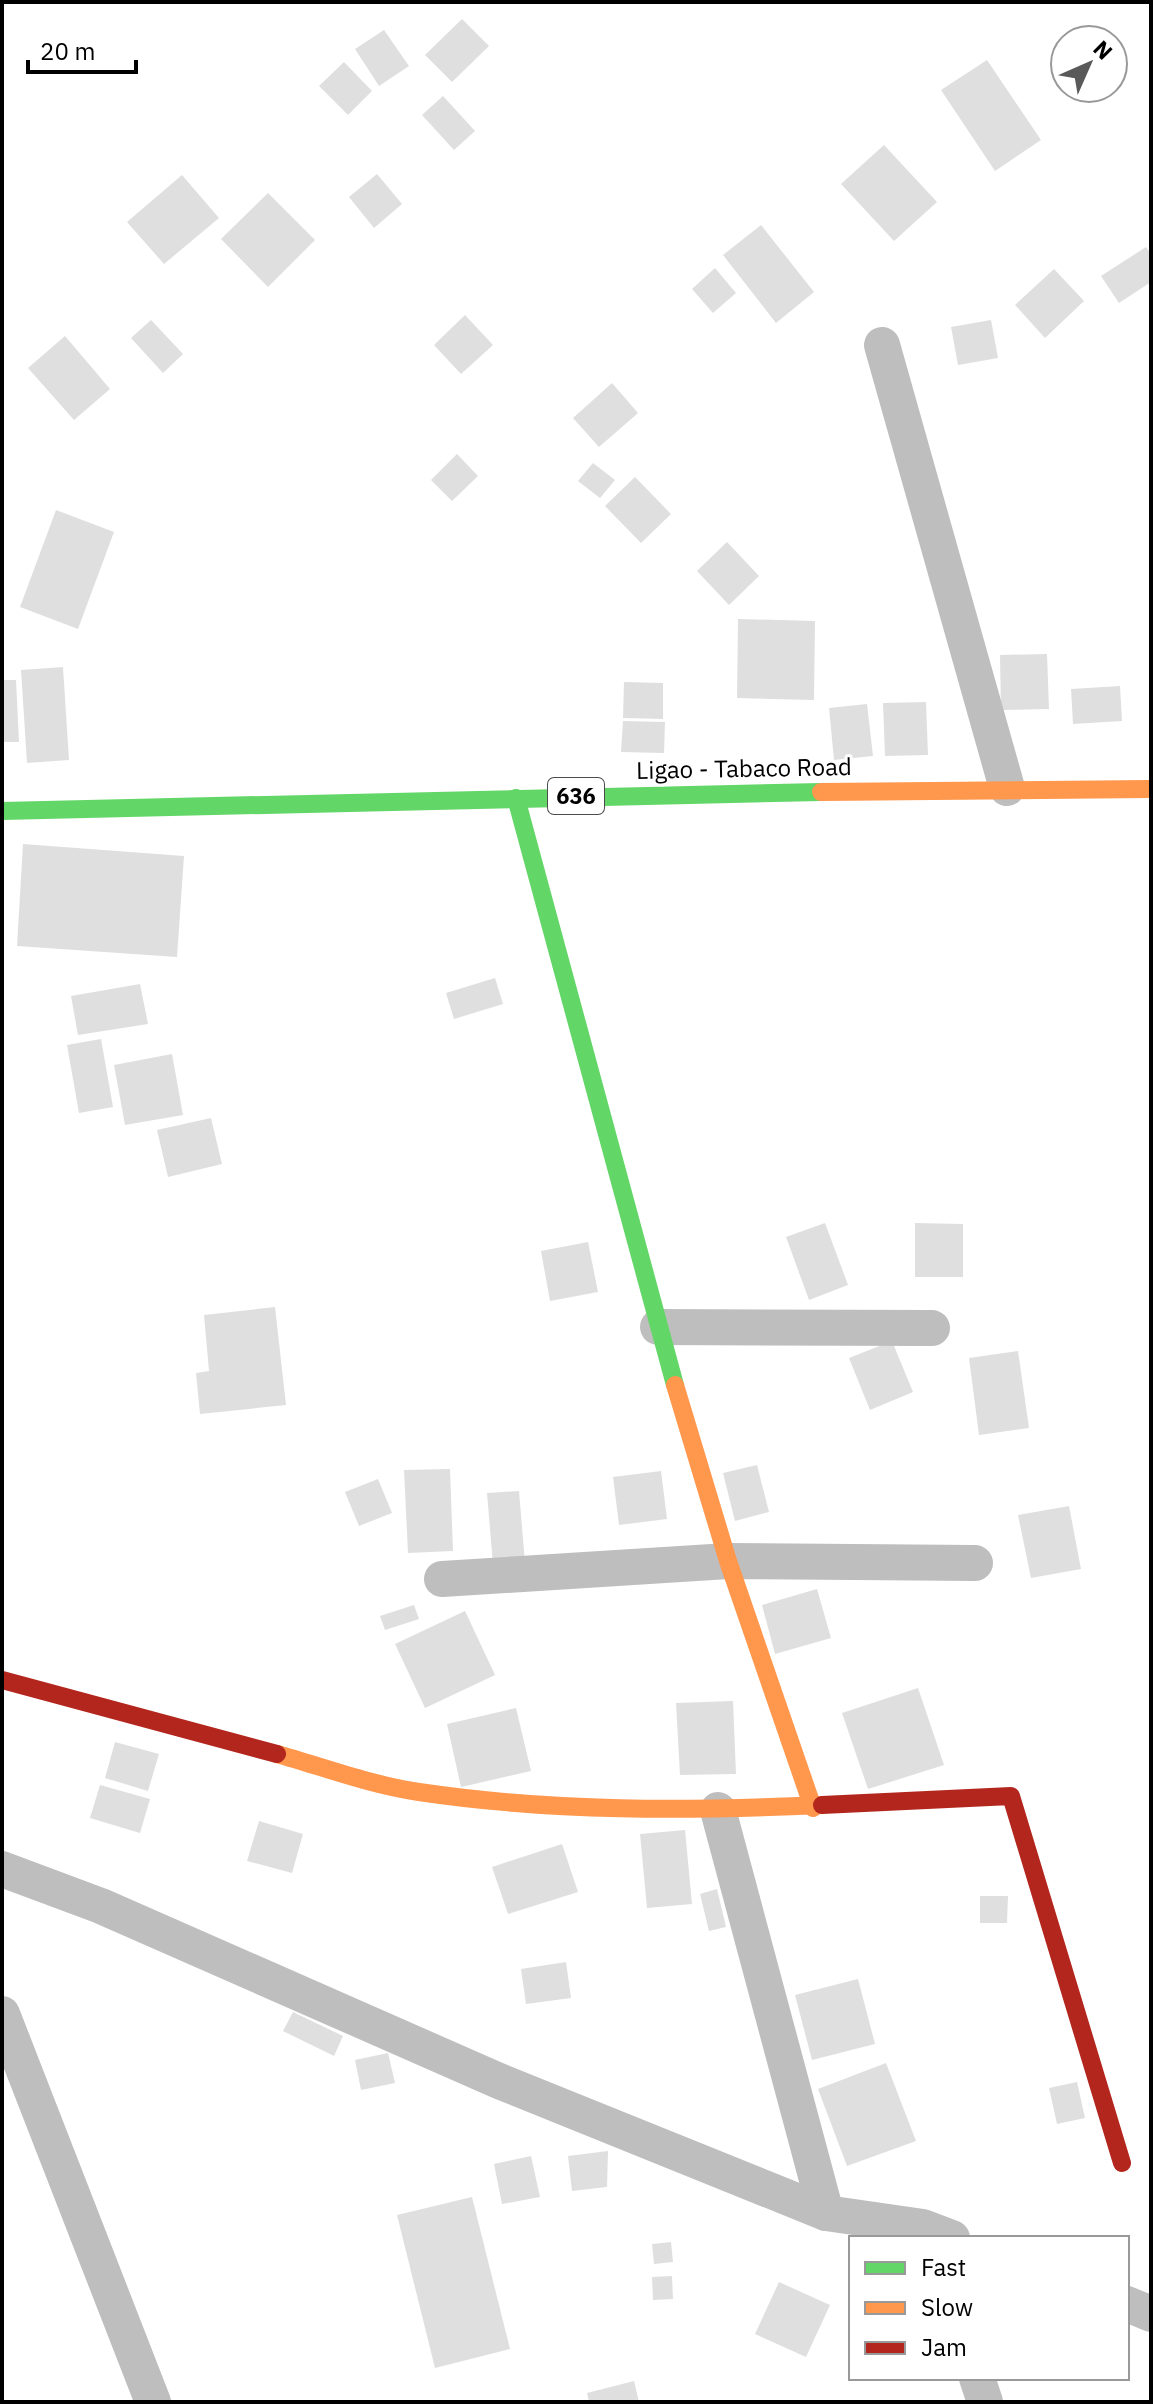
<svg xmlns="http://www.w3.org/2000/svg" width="1153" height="2404" font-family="'IBM Plex Sans',sans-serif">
  <rect width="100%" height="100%" fill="#fff"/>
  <g fill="#dfdfdf">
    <polygon points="462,19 489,46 452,82 425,55"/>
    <polygon points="384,30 409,66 379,86 355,49"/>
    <polygon points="987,60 1041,140 995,171 941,90"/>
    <polygon points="344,62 372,91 348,115 319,86"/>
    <polygon points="443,96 475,131 454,150 422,115"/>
    <polygon points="884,145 937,202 894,241 841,184"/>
    <polygon points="377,174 402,204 374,228 349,197"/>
    <polygon points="182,175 219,218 164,264 127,222"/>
    <polygon points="268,193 315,240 268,287 221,239"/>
    <polygon points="761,225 814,292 776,323 723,255"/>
    <polygon points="1146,247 1151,254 1151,282 1119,303 1101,276"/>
    <polygon points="715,268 736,293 713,313 692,289"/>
    <polygon points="1054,269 1084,301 1045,338 1015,305"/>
    <polygon points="465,315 493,345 461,374 434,345"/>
    <polygon points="151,320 183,354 163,373 131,338"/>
    <polygon points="991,320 998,358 958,365 951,327"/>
    <polygon points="65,336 110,389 74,420 28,368"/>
    <polygon points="612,383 638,413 599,447 573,418"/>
    <polygon points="457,454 478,476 452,501 431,480"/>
    <polygon points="593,463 615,480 600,498 578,481"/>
    <polygon points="635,477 671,514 641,543 605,506"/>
    <polygon points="56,510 114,532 78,629 20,607"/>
    <polygon points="727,542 759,576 729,605 697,571"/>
    <polygon points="738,619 815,621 814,700 737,698"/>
    <polygon points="1047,654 1049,709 1001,710 1000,655"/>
    <polygon points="63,667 69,760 27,763 21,670"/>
    <polygon points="2,680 16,680 19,742 2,742"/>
    <polygon points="624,682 663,683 663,719 623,718"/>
    <polygon points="1120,686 1122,721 1073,724 1071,689"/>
    <polygon points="926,702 928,755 885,756 883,703"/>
    <polygon points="867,704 873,756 834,760 829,708"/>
    <polygon points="623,721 665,722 664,753 621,752"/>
    <polygon points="23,844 184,856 177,957 17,946"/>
    <polygon points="495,978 503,1004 454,1019 446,993"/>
    <polygon points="140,984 148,1024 78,1035 71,996"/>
    <polygon points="101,1039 113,1107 79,1113 67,1045"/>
    <polygon points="172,1054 183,1115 125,1125 114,1065"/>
    <polygon points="211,1118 222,1164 168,1177 157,1130"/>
    <polygon points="825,1223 848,1285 809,1300 786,1237"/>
    <polygon points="915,1223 963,1224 963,1277 915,1277"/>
    <polygon points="588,1242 598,1292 550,1301 541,1251"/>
    <polygon points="275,1307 286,1405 200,1414 196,1373 209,1371 204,1315"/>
    <polygon points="892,1341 913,1392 870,1410 849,1358"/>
    <polygon points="1018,1351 1029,1428 979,1435 969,1358"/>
    <polygon points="757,1465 769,1512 735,1521 723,1473"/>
    <polygon points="450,1469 453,1551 408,1553 404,1470"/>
    <polygon points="661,1471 667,1519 619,1525 613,1477"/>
    <polygon points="378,1479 392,1513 359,1526 345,1492"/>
    <polygon points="519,1491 525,1563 493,1565 487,1493"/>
    <polygon points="1069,1506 1081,1569 1031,1578 1018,1515"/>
    <polygon points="817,1589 831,1638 775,1654 762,1605"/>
    <polygon points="414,1605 419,1619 385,1630 380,1616"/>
    <polygon points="465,1611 495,1675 425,1708 395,1644"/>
    <polygon points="918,1688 944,1765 868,1789 842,1713"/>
    <polygon points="733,1701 736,1774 680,1775 676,1703"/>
    <polygon points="516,1708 531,1771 461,1787 447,1724"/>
    <polygon points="115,1742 159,1754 148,1791 105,1778"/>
    <polygon points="100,1785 150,1799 140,1833 90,1818"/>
    <polygon points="259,1821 303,1834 292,1873 247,1861"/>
    <polygon points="685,1830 692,1904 647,1908 640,1834"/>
    <polygon points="562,1844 578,1892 508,1914 492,1867"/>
    <polygon points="717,1889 726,1927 709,1931 700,1894"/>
    <polygon points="980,1896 1008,1896 1007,1923 980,1923"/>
    <polygon points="566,1962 571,1998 526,2004 521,1969"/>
    <polygon points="858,1979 875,2044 812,2060 795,1995"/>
    <polygon points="293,2012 343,2036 334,2056 283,2031"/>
    <polygon points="388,2053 395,2083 361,2090 355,2060"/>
    <polygon points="886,2063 916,2141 847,2166 818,2089"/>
    <polygon points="1077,2082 1085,2118 1057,2124 1049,2088"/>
    <polygon points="608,2151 607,2187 572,2191 568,2156"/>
    <polygon points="531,2156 540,2197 502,2204 494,2164"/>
    <polygon points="472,2197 510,2349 435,2368 397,2215"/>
    <polygon points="671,2242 673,2262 654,2264 652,2244"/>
    <polygon points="672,2276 673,2299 653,2300 652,2277"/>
    <polygon points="779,2282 830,2305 806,2357 755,2334"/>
    <polygon points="634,2381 639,2402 589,2402 587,2393"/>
  </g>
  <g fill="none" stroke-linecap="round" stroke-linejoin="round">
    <g stroke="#bebebe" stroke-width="36">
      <polyline points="882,345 1007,788"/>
      <polyline points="658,1327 932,1328"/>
      <polyline points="442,1579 728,1561 975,1563"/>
      <polyline points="718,1810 826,2213"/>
      <polyline points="2,1869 101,1906 499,2081 826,2213 923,2227 952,2238"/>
      <polyline points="2,2014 153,2402"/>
      <polyline points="1127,2304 1151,2314"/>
      <polyline points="977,2378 985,2402"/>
    </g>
    <g stroke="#63d668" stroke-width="18">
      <polyline points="516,798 675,1385"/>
      <polyline points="2,811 821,792"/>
    </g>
    <g stroke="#ff974d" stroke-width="18">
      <polyline points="821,792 1151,789"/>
      <polyline points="675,1385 728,1561 813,1808"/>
      <path d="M277,1754C323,1767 371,1785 419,1792C553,1812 687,1811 822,1805"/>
    </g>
    <g stroke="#b3261e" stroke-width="18">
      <polyline points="2,1680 277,1754"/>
      <polyline points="822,1805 1011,1796 1122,2163"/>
    </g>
  </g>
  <g text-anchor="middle" stroke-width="6" stroke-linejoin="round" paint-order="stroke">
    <rect fill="#fff" stroke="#4c4c4c" stroke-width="2" x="548" y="778" width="56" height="36" rx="6"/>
    <g font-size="22" font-weight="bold" fill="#000">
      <text x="576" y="804">636</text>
    </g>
    <g font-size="24" fill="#000" stroke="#fff">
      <text transform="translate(744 769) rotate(-1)" y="8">Ligao - Tabaco Road</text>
    </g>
  </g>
  <rect width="1153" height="2404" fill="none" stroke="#000000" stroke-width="8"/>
  <rect x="849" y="2236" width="280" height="144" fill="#ffffff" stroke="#999999" stroke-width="2"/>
  <rect x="865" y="2262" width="40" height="12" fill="#63d668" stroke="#999999" stroke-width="2"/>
  <text x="921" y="2276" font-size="24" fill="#000000">Fast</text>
  <rect x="865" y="2302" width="40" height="12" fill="#ff974d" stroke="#999999" stroke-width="2"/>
  <text x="921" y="2316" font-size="24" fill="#000000">Slow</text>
  <rect x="865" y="2342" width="40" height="12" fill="#b3261e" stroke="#999999" stroke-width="2"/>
  <text x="921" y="2356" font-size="24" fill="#000000">Jam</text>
  <g transform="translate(1089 64) rotate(45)"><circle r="38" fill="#ffffff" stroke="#999999" stroke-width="2"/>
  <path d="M0-6L14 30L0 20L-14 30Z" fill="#595959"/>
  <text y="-12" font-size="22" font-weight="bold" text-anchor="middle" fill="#000000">N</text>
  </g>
  <path d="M28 60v12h108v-12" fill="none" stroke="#000000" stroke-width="4"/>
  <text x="40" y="60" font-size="24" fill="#000000" stroke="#ffffff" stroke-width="6" paint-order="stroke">20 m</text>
</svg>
